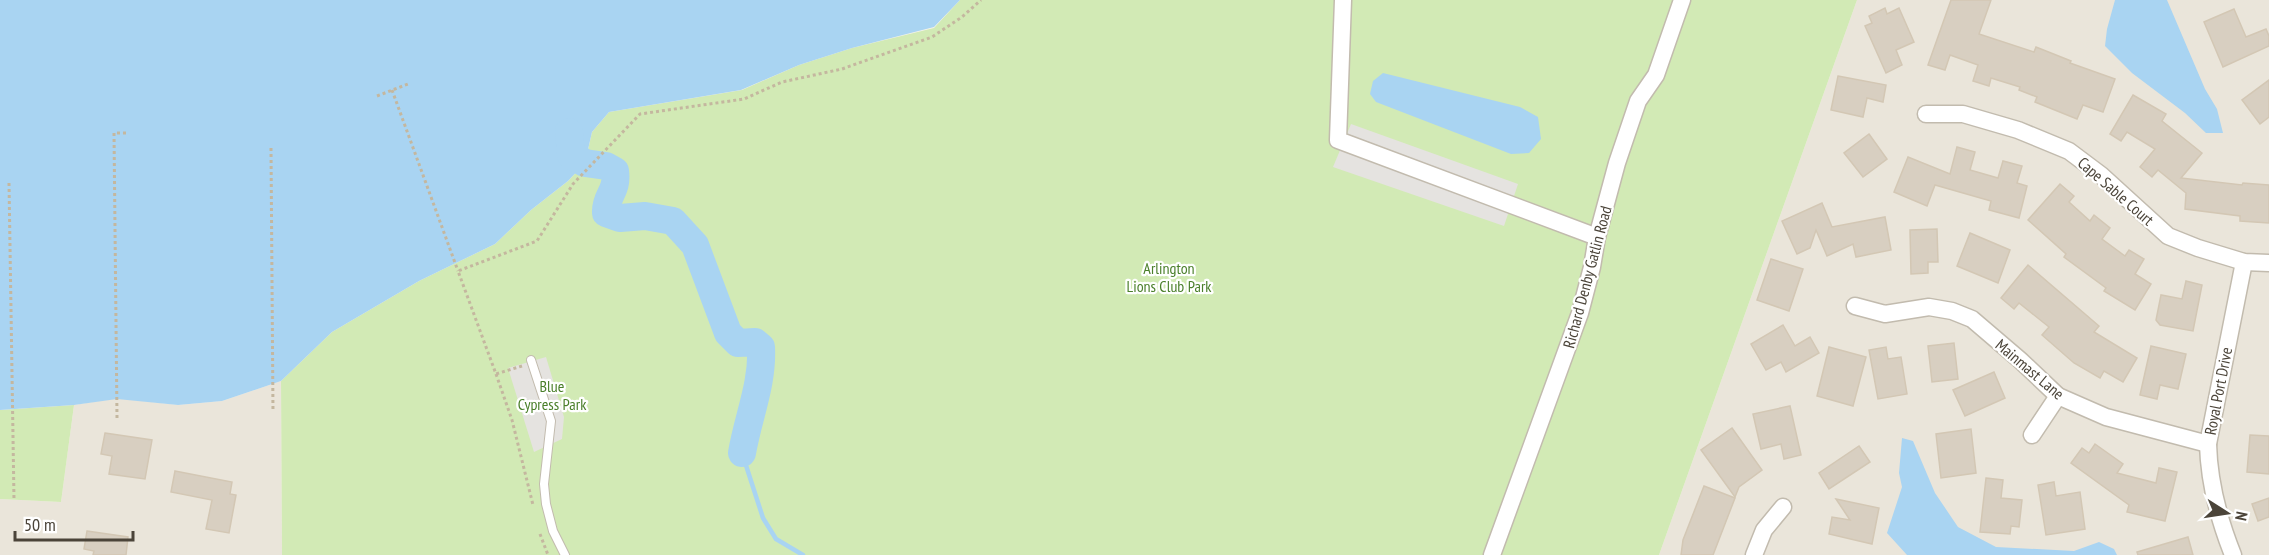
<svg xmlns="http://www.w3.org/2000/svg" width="2269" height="555" font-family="'PT Sans Narrow',sans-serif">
  <rect width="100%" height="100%" fill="#f6f3ec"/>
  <g fill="#eae5da">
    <polygon points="1857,0 2269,0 2269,555 1659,555"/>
    <polygon points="281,381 282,555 0,555 0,499 61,502 74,405 117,398 178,405 222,401"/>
  </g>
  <g fill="#d2eab5">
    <polygon points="960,0 1857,0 1659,555 282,555 281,381 332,332 419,281 495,244 531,210 568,181 585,163 592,132 609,112 742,90 799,65 852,48 934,28"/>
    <polygon points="74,405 61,502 0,499 0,410"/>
  </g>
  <g fill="#e5e3e0">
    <polygon points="1351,124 1518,184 1504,226 1333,167"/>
    <polygon points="546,357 564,417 562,439 534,452 508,368"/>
  </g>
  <g fill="#a9d4f2">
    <polygon points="0,0 960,0 934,27 852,48 799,65 741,90 609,112 592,132 585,163 568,181 531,210 495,244 419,281 332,332 281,381 222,401 178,405 117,399 74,405 0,410"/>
    <polygon points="2115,0 2167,0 2205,89 2217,109 2223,133 2206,133 2185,113 2132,73 2105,46 2107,29"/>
    <polygon points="1383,73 1520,107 1538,117 1541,139 1529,153 1511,154 1376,102 1370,94 1373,81"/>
    <polygon points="1902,438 1913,441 1935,493 1958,527 1996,547 2074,551 2099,542 2114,549 2117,555 1907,555 1887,533 1902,487 1899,473"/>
  </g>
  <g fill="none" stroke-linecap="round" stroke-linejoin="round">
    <polyline stroke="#a9d4f2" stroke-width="4.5" points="742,453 763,518 776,539 803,555"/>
    <path stroke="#a9d4f2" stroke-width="28" d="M569,132L571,155L585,163L606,166L615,171C618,193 605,195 606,213L620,218L645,216L673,221L695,245L728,333L738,343L755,342L761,347C763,384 748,417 742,453"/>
  </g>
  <g fill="#d8cfc1" stroke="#d3c7b4" stroke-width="1.5">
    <polygon points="1951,0 1991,0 1979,34 2034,52 2036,47 2071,61 2070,63 2115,79 2103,112 2083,105 2077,119 2035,102 2037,97 2019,90 2020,87 1991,78 1989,86 1973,81 1978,65 1950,55 1945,70 1928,65"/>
    <polygon points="1885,8 1887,14 1899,8 1914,42 1896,50 1902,65 1886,73 1865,26 1872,23 1869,16"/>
    <polygon points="2234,9 2246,37 2266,29 2269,36 2269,46 2223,67 2204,22"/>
    <polygon points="1838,76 1886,85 1883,102 1867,98 1863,117 1831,110"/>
    <polygon points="2269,80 2269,117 2260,124 2242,100"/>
    <polygon points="2133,95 2166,114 2162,121 2202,153 2181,178 2242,185 2243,183 2269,185 2269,223 2240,221 2240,216 2185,209 2186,193 2158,170 2152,177 2140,167 2155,149 2127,132 2121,141 2110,134"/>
    <polygon points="1869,134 1887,159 1863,177 1844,153"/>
    <polygon points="1957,147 1975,152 1970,170 1998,178 2003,161 2022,166 2017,183 2027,186 2019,218 1989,210 1991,201 1935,185 1927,206 1894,192 1908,157 1950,174"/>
    <polygon points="2060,184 2074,196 2069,202 2090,221 2094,215 2110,228 2102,239 2125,256 2129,250 2144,259 2135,274 2151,284 2135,310 2104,291 2106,288 2064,257 2066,254 2028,220"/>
    <polygon points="1822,203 1832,227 1885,217 1891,250 1856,257 1853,244 1827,256 1816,230 1810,248 1797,254 1782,221"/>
    <polygon points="1937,229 1938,262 1928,262 1928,273 1911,274 1910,230"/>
    <polygon points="1970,233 2010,250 1998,283 1957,266"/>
    <polygon points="1771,259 1803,269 1789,311 1757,300"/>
    <polygon points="2028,265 2099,326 2094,332 2137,358 2123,382 2104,371 2100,378 2074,363 2042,335 2049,327 2019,303 2014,309 2001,298"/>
    <polygon points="2186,281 2202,285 2193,331 2160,325 2156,320 2161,295 2182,299"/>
    <polygon points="1783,325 1795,346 1810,337 1819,353 1786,372 1781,362 1766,370 1751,344"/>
    <polygon points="1954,343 1958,379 1932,382 1928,346"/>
    <polygon points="2151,346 2186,354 2178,389 2160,385 2157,399 2140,395"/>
    <polygon points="1829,347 1866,357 1853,406 1817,396"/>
    <polygon points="1886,347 1888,359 1901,357 1907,394 1878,399 1869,350"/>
    <polygon points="1994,372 2005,398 1965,416 1953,390"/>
    <polygon points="1790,406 1801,455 1784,459 1781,444 1761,449 1753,414"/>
    <polygon points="1732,428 1762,470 1739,487 1735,497 1701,450"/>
    <polygon points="1971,429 1976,473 1941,478 1936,434"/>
    <polygon points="105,433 152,440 145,479 109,474 112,456 101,454"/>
    <polygon points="2250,435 2269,436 2269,474 2247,472"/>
    <polygon points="2095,444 2123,464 2117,473 2156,483 2159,468 2177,472 2165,521 2127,512 2129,505 2071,463 2082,448 2089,453"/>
    <polygon points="1859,446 1870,462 1829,489 1819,473"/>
    <polygon points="175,471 232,482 230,494 236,495 229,533 206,529 212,500 171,492"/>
    <polygon points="1986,478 2003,480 2001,498 2022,500 2019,527 2011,526 2010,534 1980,532"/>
    <polygon points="2054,482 2056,496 2080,492 2085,529 2046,535 2038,485"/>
    <polygon points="1704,486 1735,498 1713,555 1681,555 1683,540"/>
    <polygon points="2269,498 2269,517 2258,521 2252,504"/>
    <polygon points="1836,499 1879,508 1872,544 1829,534 1832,517 1850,520"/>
    <polygon points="87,531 128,537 126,555 93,555 94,551 84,549"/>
    <polygon points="2188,537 2193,555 2138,555 2137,552"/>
  </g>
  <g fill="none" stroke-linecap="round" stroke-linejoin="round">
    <g stroke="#c2bbae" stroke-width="10">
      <polyline id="lane" points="531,360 551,421 544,484 546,504 553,531 565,555"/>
    </g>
    <g stroke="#c2bbae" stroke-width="19">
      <g id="street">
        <polyline points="1343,0 1338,140 1597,237"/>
        <polyline points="1926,114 1963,114 2018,130 2069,151 2101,175 2168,236 2198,248 2244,262 2269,263"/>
        <polyline points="1855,306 1885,314 1929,307 1952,311 1972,319 2020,360 2058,396 2106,417 2208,444"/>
        <polyline points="2032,435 2058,396"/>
        <polyline points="1492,555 1580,313 1592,267 1597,237 1617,163 1638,101 1656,75 1682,0"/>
        <polyline points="1754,555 1764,530 1783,507"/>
        <path d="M2233,555C2219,520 2209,482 2208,444L2244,262"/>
      </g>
    </g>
    <g stroke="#c4b79f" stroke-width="3" stroke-dasharray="3 3" stroke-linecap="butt">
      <polyline points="392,90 458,271"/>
      <polyline points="377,96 408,84"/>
      <polyline points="271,148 273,412"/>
      <polyline points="9,183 14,500"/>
      <polyline points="522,366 496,374 458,271 537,241 573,184 640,114 744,99 782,82 842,69 932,37 962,17 981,0"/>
      <polyline points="496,374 512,420 533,505"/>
      <polyline points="117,418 114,133 127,133"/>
      <polyline points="540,534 548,555"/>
    </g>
    <use href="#lane" stroke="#fff" stroke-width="8"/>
    <use href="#street" stroke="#fff" stroke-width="16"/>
  </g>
  <g text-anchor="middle" stroke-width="4.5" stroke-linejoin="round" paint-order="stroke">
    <g font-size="16" fill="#4b4439" stroke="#fff">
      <text transform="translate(2116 191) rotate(41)" y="6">Cape Sable Court</text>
      <text transform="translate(1587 277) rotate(-75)" y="6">Richard Denby Gatlin Road</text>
      <text transform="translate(2030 369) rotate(40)" y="6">Mainmast Lane</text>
      <text transform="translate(2218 391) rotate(-79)" y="6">Royal Port Drive</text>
    </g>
    <g font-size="16" fill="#4a7f2a" stroke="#fff">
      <text x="1169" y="274">Arlington<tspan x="1169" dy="18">Lions Club Park</tspan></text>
      <text x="552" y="392">Blue<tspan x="552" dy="18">Cypress Park</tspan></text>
    </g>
  </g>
  <g transform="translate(2227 513) rotate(102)" stroke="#ffffff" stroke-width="4.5" paint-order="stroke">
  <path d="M0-4.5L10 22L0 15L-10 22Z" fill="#4b4439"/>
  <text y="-9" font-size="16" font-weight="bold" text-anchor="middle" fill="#4b4439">N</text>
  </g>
  <path d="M15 531v9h118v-9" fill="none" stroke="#4b4439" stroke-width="3"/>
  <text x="24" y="531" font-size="18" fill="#4b4439" stroke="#ffffff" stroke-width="4.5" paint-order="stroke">50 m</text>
</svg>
